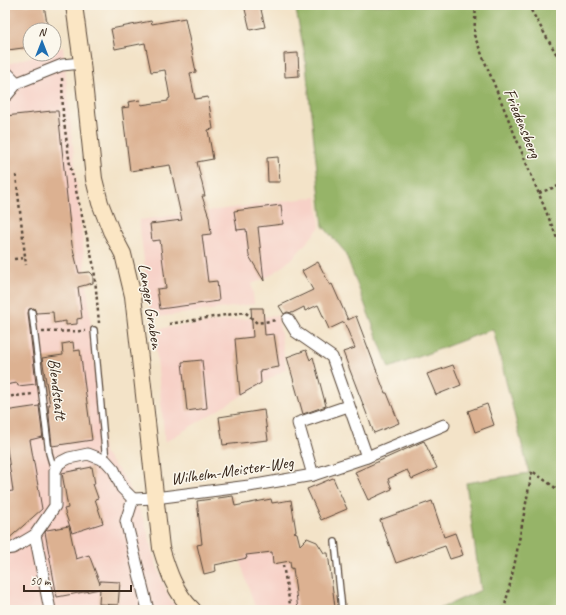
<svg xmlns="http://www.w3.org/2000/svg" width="566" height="615" font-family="Caveat,sans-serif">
  <rect width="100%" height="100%" fill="#fbf7ec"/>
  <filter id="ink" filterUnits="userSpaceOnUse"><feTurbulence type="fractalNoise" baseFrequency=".025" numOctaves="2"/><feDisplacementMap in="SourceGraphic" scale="8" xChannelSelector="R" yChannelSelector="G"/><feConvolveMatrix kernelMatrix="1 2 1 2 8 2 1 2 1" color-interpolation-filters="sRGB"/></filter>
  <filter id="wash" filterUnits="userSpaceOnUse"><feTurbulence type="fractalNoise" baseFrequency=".012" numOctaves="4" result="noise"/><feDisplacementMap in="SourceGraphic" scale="16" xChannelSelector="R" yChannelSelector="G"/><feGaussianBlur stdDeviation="0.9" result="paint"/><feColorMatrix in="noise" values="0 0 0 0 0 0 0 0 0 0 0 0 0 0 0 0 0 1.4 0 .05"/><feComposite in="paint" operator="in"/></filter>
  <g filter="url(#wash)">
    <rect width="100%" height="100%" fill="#f3e3c8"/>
    <g fill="#f7d1c7">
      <polygon points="63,47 104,453 123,476 144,520 158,570 170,600 180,610 5,610 5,65 39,54 54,54 54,49"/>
      <polygon points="317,197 320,227 294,257 271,275 252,284 254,304 151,318 139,220"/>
      <polygon points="278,315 286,369 165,442 154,329"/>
      <polygon points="242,539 290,559 291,568 293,568 298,610 256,610 241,564 237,540"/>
    </g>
    <polygon fill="#96b467" stroke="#686f42" points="295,5 561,5 561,610 437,610 481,590 466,483 529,473 493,329 389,368 345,252 323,226 305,56"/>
    <g id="blocks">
      <g fill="#dcb191">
        <polygon points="5,5 44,5 47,23 44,23 45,30 30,30 30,47 8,50 5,31"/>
        <polygon points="244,5 260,5 265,27 250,30"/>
        <polygon points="185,18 196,72 190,73 195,99 208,97 213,129 208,130 213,159 197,162 205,196 202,196 209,217 211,234 202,235 208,282 217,281 219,301 160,309 157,289 166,288 160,240 152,241 150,224 182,220 170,165 130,171 122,108 129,107 128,102 140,100 141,105 168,101 168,99 170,98 165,70 151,72 145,43 115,49 111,29 151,21 152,24"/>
        <polygon points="298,53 299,76 285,77 284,54"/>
        <polygon points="52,111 58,111 72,245 79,273 90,272 93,275 93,283 78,287 82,318 77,319 77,324 66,325 66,321 54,323 53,312 36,313 34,308 29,309 28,313 36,384 18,386 17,383 5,385 5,116"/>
        <polygon points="278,157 280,182 268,182 267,158"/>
        <polygon points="281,205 283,224 258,227 264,281 249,256 246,229 237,230 234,211"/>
        <polygon points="318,262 330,285 332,284 348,320 356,316 385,393 387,393 399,423 374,433 343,352 355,348 344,322 329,329 318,305 305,311 304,307 292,313 287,312 284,314 279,306 313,290 302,271"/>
        <polygon points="251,308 263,308 265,335 274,334 279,367 260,370 261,383 240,395 235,339 253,337"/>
        <polygon points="73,342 74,351 80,350 92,440 52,446 48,405 50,405 42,358 63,355 62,344"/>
        <polygon points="306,350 310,360 313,357 326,406 303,414 287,357"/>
        <polygon points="202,360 207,408 187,411 182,362"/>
        <polygon points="453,365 461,385 436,395 427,374"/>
        <polygon points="487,404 494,425 475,432 468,411"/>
        <polygon points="39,406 43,440 42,437 30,440 42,509 5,542 5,492 13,491 5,434 5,411"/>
        <polygon points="264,410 268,440 223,445 219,417"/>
        <polygon points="424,441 437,468 412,479 407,470 388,479 392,489 368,500 355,472"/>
        <polygon points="92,467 95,484 93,484 98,498 95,499 103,523 72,533 64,509 68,508 62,473"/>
        <polygon points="333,478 347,509 321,520 307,489"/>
        <polygon points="233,496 235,506 271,499 272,503 291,500 296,531 294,532 297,533 300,545 307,538 317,542 324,553 328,553 335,607 326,608 326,610 298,610 293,568 291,569 290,561 273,564 272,552 246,555 247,558 215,565 216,571 204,574 197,545 202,544 197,501"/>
        <polygon points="432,501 444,537 455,533 463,555 450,559 445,546 396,563 380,520"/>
        <polygon points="69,526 76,559 89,555 100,584 100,581 120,582 118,605 99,604 100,589 57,597 45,532 47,530"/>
      </g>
    </g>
  </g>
  <g filter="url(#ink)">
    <use href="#blocks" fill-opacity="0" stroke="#574638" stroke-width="1"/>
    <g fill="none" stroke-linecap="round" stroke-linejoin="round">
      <g stroke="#574638" stroke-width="8">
        <g id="service">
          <polyline points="32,312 49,453 54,470"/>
          <polyline points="94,330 106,461"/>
          <polyline points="335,542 342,610"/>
        </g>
      </g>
      <g stroke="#574638" stroke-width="13">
        <g id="minor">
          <polyline points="5,71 17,83"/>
          <polyline points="7,95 17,83 62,65 82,63"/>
          <polyline points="367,457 444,425"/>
          <polyline points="313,475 298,423 348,406"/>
          <polyline points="133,499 155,498 249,486 313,475 367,457 332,357 296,332 288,319"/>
          <polyline points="133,499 126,521 148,610"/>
          <polyline points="35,535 55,506 55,471 59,463 69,458 88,454 106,461 114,470 122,488 133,499"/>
          <polyline points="5,549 13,548 35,535 50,610"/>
        </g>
      </g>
      <g stroke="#574638" stroke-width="18">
        <path id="secondary" d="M74,5L82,63L94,179L100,203L111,231L123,254L133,296L161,548C168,571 175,593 193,610"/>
      </g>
      <g stroke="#574638" stroke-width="2.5" stroke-dasharray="3 3" stroke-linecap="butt">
        <polyline points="476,5 474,35 561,248"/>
        <polyline points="528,5 561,62"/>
        <polyline points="62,78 63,115 70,165 94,267 99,323"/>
        <polyline points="16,175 26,265"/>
        <polyline points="539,193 561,185"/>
        <polyline points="14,259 26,258"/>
        <polyline points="169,324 245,312 257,323 277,320"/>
        <polyline points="42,332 85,331"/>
        <polyline points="5,397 33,394"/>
        <polyline points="283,565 291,610"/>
        <polyline points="504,610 515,562 532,471 561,492"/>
      </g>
      <use href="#service" stroke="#fff" stroke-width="5.5"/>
      <use href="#minor" stroke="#fff" stroke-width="11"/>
      <use href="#secondary" stroke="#fbe6c4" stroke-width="16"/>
    </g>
  </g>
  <g text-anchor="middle" stroke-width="3" stroke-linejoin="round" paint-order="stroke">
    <g font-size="17" fill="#3b2a1e" stroke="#fbf7ec">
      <text transform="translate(523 123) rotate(68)" y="6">Friedensberg</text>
      <text transform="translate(151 306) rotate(81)" y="6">Langer Graben</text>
      <text transform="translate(58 389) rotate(83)" y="6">Blendstatt</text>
      <text transform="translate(232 470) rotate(-8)" y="6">Wilhelm-Meister-Weg</text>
    </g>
  </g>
  <rect width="566" height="615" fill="none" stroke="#fbf7ec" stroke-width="20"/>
  <g transform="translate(42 42)"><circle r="19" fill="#fbf7ec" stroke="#aea59a"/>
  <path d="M0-3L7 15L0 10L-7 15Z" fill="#1f6fb2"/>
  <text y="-6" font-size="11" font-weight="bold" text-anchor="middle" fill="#3b2a1e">N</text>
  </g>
  <path d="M24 585v6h107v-6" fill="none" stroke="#3b2a1e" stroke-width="2"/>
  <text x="30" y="585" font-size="12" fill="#3b2a1e" stroke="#fbf7ec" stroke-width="3" paint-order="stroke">50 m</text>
</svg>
